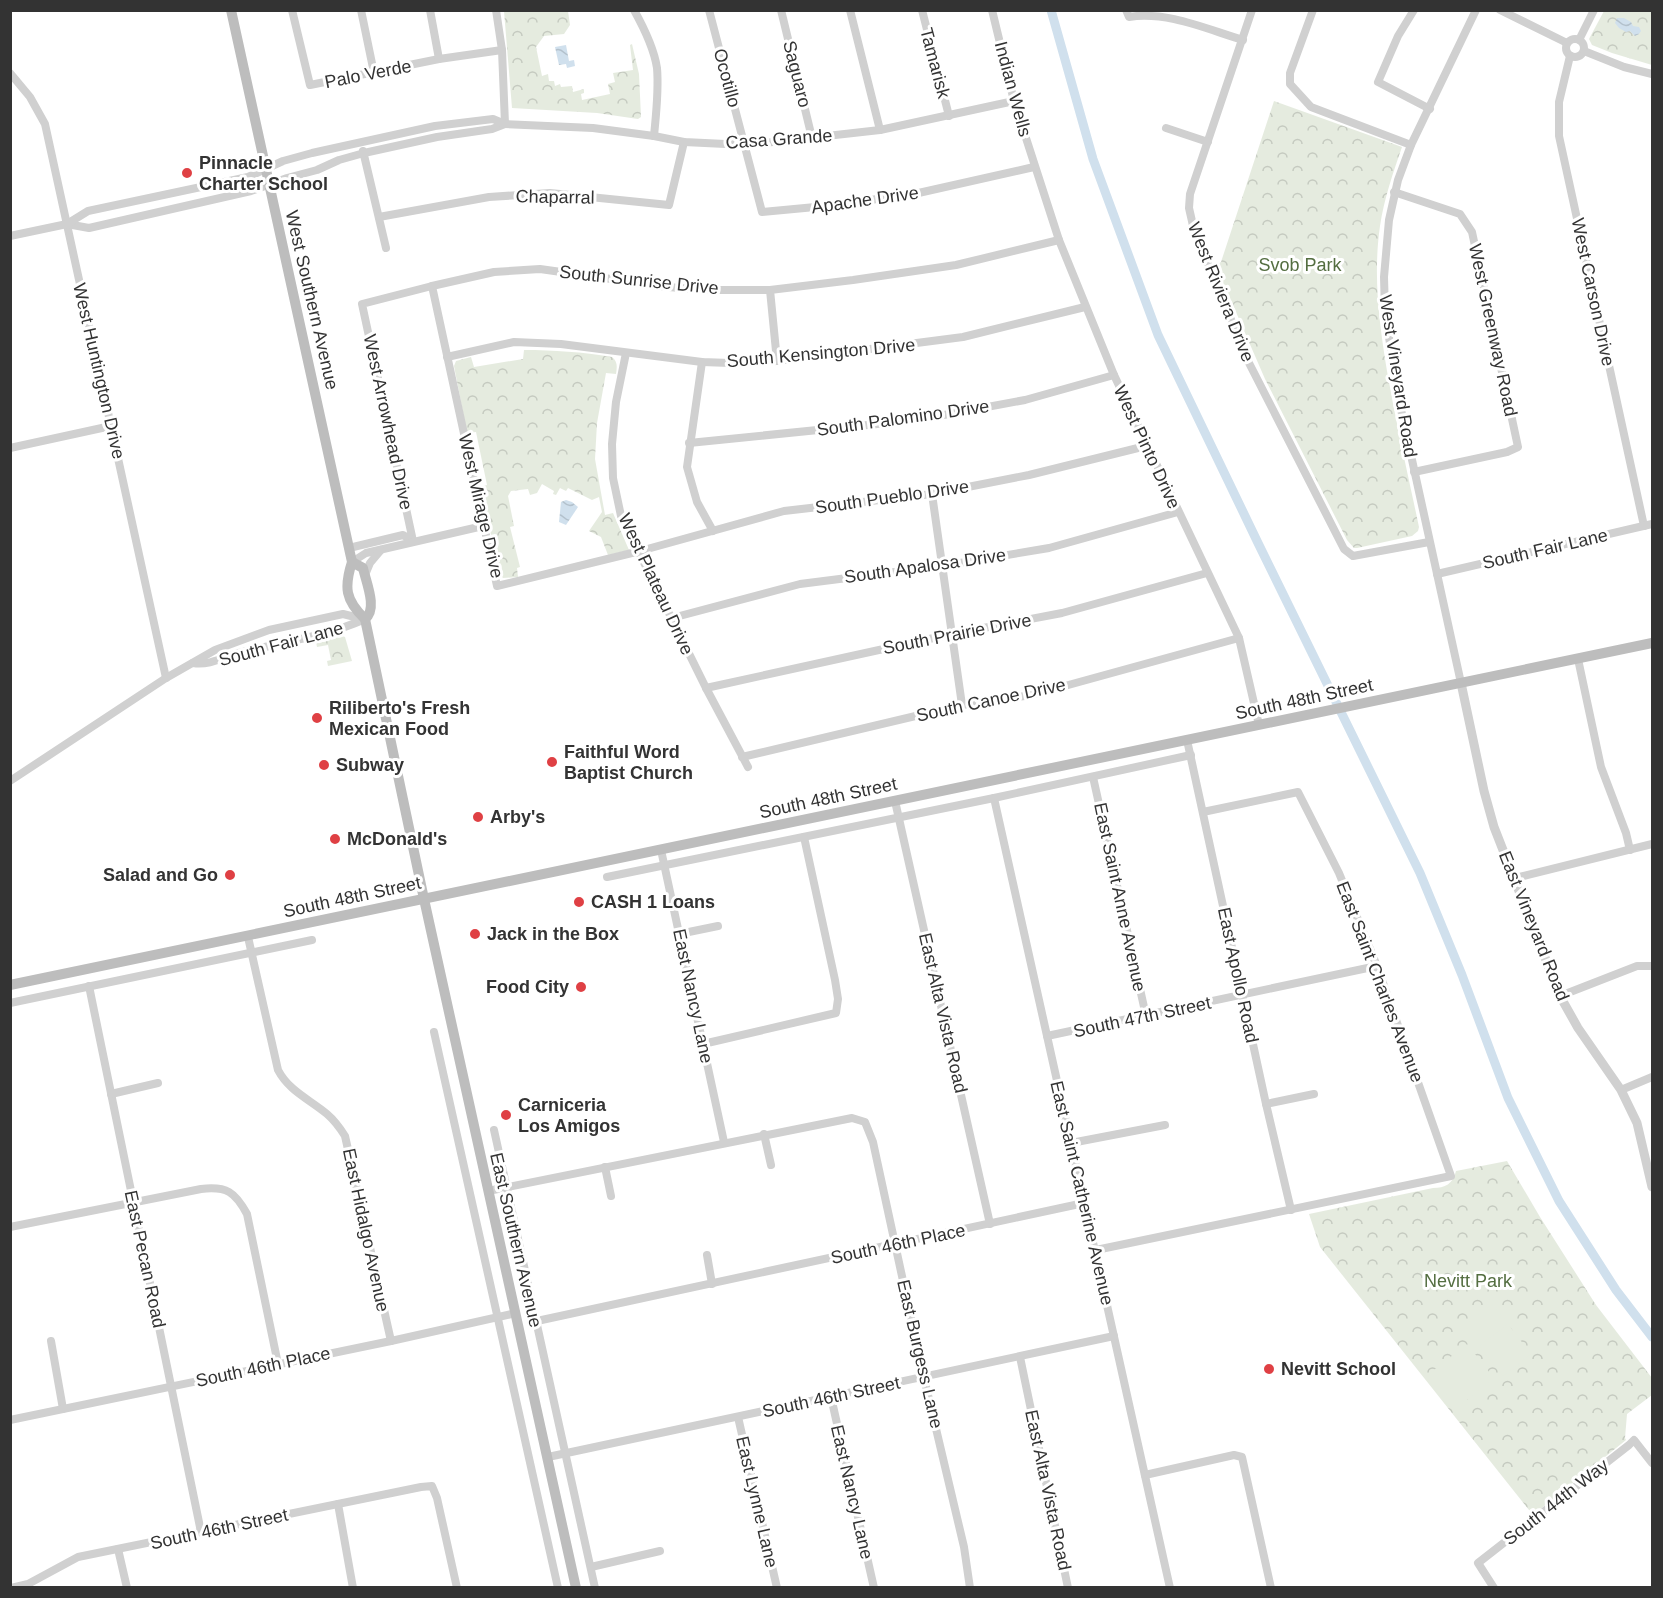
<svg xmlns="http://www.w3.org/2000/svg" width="1663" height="1598" font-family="Arial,sans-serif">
  <defs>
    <pattern id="park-crowns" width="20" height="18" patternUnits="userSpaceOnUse" patternTransform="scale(1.5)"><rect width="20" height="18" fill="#e5ebdf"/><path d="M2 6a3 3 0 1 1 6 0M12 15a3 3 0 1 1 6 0" fill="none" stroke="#c5cac0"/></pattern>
    <pattern id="water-waves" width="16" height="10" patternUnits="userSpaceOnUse" patternTransform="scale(1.5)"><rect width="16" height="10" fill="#d0e0ed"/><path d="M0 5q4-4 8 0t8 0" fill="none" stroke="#b3c1cc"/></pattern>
  </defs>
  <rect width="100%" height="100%" fill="#fff"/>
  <g fill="url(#park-crowns)">
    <polygon points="504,11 568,11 570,25 564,34 544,36 536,47 542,76 548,74 549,81 554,81 555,86 560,84 561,87 572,86 573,92 584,89 584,93 581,94 582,100 610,94 608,84 615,82 613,73 633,70 630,45 632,44 639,74 641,117 638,119 597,113 512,108"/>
    <polygon points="1604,11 1652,11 1652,65 1612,53 1592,45 1589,39"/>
    <path d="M1274,101L1402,147C1393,173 1384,199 1380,226C1373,275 1379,322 1387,371C1396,423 1408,475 1419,527L1418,531L1412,536L1357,548H1354L1347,540L1265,379L1216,266L1221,262Z"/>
    <path d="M524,350C554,350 582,352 612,357C618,362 617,367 616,374L606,373L597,423L595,459L605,515L613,513L629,550L608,555L601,537L589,531L602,512L599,497L592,500L568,488L566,491L560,488L556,495L553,494L554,491L542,484L537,493L530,495L528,489L511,491L508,496L514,526L510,527L520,567L517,568L518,577L503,578L500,574L480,487L487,485L476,432L467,433L454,366L456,361L471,357L474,367L523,359Z"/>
    <polygon points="342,636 345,637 352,661 328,666 327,661 331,660 328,645 317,647 316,642"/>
    <path d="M1507,1161L1540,1217L1596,1305L1652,1378V1395L1627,1414L1625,1438L1626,1440L1533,1515L1320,1247L1309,1214L1433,1188C1445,1188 1453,1184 1456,1171Z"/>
  </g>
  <g fill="#e5ebdf">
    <polygon points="1492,1304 1504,1319 1477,1341 1465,1325"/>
    <polygon points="1508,1324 1531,1354 1503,1376 1479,1346"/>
    <polygon points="1467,1344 1494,1378 1457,1408 1430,1373"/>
  </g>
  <g fill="url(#water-waves)">
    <polygon points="1617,18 1624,18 1631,22 1633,26 1639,27 1641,31 1639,34 1635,36 1630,31 1626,32 1619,28 1615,23"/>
    <polygon points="566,45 569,61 574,60 575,66 567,68 566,64 559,65 555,47"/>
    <polygon points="566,500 572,502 578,507 566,525 559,522 561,502"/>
  </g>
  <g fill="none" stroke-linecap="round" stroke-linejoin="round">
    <polyline stroke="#d0e0ed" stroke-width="9" points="1051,10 1093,159 1158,335 1258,543 1420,873 1462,975 1508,1098 1559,1201 1616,1290 1652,1337"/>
    <g stroke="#d0d0d0" stroke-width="8">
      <polyline points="292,10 310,85 439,59 502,50"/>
      <polyline points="361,10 374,73"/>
      <polyline points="430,10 439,59"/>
      <polyline points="496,10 502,50 505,124"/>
      <path d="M634,10C644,28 654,48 657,68C659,91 656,114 654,136"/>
      <polyline points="709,10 762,212 826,206 914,194 1034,167"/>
      <polyline points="781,10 812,138"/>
      <polyline points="850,10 880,130"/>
      <polyline points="922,10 949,116"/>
      <polyline points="992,10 1014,101 1059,240 1114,375 1239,638 1259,725"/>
      <path d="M1126,10L1129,17C1167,11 1206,29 1243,40"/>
      <polyline points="1252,10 1190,194 1189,208 1194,230 1249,363 1344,549 1353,556 1429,542"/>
      <polyline points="1313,10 1290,73 1290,84 1311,107 1411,145"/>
      <polyline points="1414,10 1398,36 1378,82 1430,109"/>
      <polyline points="1500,10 1567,43"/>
      <circle cx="1575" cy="48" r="9"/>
      <polyline points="1579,40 1594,10"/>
      <polyline points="1584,51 1624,67 1652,74"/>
      <polyline points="1570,56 1559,102 1559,136 1644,526"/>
      <polyline points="10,73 30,97 45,124 166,678"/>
      <polyline points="1166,128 1208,142"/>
      <polyline points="363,151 386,248"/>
      <polyline points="1394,192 1460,214 1472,232 1518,447 1507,452 1414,472"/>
      <polyline points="379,217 489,197 550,193 669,205 684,142"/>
      <polyline points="67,224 89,228 172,209 251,191 287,178 317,170 339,160 364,153 437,137 492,129 505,124"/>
      <polyline points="10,236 67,224 88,211 248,177 283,161 312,153 435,126 493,119 505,124 593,128 654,136 684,142 746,145 880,130 1014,101"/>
      <polyline points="432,286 497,586 640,551 784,511 932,494 1029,475 1146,446"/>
      <polyline points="770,290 777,361"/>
      <polyline points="626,353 616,402 612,444 613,478 621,516 706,688 748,767"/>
      <polyline points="447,357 514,342 561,344 702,362 730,363 777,361 963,337 1085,307"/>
      <polyline points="702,362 687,467 697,502 713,531"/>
      <polyline points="689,443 917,420 1025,400 1114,375"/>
      <polyline points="10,448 111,426"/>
      <polyline points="932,494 962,705"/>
      <polyline points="413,541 362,304 432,286 494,272 540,269 668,287 705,290 770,290 853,280 956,265 1059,240"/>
      <polyline points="349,548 403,535 413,541"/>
      <polyline points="352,562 366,553 483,526"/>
      <polyline points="1437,574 1652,524"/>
      <polyline points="365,575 370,563 381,550"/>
      <polyline points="672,618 800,584 942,566 1049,548 1178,512"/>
      <polyline points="1578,659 1601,767 1626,833 1630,850"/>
      <path d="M193,663C210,666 226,656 243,652C284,642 327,636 365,619"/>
      <polyline points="1461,683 1398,396 1385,311 1384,277 1389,220 1398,180 1411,145 1476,10"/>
      <polyline points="706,688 952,634 1062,613 1207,573"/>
      <polyline points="1187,740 1266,1104 1291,1210"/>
      <polyline points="742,757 962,705 1032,695 1239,638"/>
      <polyline points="1093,777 1146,1016"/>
      <polyline points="10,781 166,678 215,650 269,630 343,614 363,619"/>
      <polyline points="994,798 1170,1588"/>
      <polyline points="895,801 990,1224"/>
      <polyline points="661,850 724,1142"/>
      <polyline points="607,877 994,798 1191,755"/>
      <polyline points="1515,878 1652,844"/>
      <polyline points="679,934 718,926"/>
      <path d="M248,937L278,1070C289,1091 309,1099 327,1114C334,1120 340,1128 345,1136L391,1341"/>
      <polyline points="89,986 201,1532"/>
      <polyline points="1560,996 1637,966 1652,966"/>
      <polyline points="10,1003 312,940"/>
      <polyline points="434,1032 558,1588"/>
      <polyline points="1047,1036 1377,966"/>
      <polyline points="703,1044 836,1013 838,999 835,980 804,837"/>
      <polyline points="1621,1090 1652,1077"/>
      <polyline points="111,1094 158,1083"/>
      <polyline points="1266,1104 1314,1094"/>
      <polyline points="494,1130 595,1588"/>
      <polyline points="764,1134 771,1165"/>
      <polyline points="1071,1143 1165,1125"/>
      <polyline points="605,1167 611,1196"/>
      <polyline points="488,1191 852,1118 865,1122 873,1142 924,1378 964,1547 970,1588"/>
      <path d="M10,1227L201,1189C227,1186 235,1192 247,1214L278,1364"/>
      <polyline points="1096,1250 1451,1176 1377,966 1339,873 1298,792 1203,812"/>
      <polyline points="707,1255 712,1284"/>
      <polyline points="537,1321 1084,1203"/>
      <polyline points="51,1341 63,1409"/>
      <polyline points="1020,1357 1068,1588"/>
      <polyline points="831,1397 874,1588"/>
      <polyline points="738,1417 777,1588"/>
      <polyline points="10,1420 391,1341 516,1313"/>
      <polyline points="548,1457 1114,1336"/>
      <polyline points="1145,1475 1234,1455 1242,1457 1271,1588"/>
      <polyline points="338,1504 353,1588"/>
      <polyline points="118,1549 127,1588"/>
      <polyline points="591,1567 660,1551"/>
      <polyline points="11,1588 28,1584 78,1557 421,1487 432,1486 437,1498 457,1588"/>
      <polyline points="1494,1588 1478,1563 1629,1445 1634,1440 1652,1463"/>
    </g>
    <polyline stroke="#d0d0d0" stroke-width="9" points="1461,683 1484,791 1494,827 1560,996 1578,1028 1621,1090 1637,1123 1652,1187"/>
    <g stroke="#bdbdbd" stroke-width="10">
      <path d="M231,10L352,562C344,587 345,600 365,619L424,899L576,1588"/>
      <path d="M352,562L363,568C366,582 378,609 365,619"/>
      <polyline points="10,985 1652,643"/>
    </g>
  </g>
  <g fill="#df4044" stroke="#fff" stroke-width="2">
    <circle cx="187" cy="173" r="6"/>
    <circle cx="317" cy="718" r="6"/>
    <circle cx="552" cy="762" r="6"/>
    <circle cx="324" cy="765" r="6"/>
    <circle cx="478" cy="817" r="6"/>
    <circle cx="335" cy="839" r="6"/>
    <circle cx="230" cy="875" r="6"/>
    <circle cx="579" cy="902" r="6"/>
    <circle cx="475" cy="934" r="6"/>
    <circle cx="581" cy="987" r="6"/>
    <circle cx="506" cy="1115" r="6"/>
    <circle cx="1269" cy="1369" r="6"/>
  </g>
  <g text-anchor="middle" stroke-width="6" stroke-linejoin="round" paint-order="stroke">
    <g font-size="18" fill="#333" stroke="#fff">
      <text transform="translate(935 63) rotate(75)" y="6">Tamarisk</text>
      <text transform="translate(368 74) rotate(-11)" y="6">Palo Verde</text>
      <text transform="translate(797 74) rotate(76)" y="6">Saguaro</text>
      <text transform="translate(727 78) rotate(75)" y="6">Ocotillo</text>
      <text transform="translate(1013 89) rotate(75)" y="6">Indian Wells</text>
      <text transform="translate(779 139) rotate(-4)" y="6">Casa Grande</text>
      <text transform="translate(555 197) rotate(1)" y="6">Chaparral</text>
      <text transform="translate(865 200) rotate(-8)" y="6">Apache Drive</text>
      <text transform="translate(639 280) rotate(6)" y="6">South Sunrise Drive</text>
      <text transform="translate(1221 292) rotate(68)" y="6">West Riviera Drive</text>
      <text transform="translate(1593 292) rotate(78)" y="6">West Carson Drive</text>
      <text transform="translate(312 300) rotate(77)" y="6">West Southern Avenue</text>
      <text transform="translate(1493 330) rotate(78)" y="6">West Greenway Road</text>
      <text transform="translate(821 353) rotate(-5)" y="6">South Kensington Drive</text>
      <text transform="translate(99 371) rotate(77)" y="6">West Huntington Drive</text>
      <text transform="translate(1398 376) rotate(81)" y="6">West Vineyard Road</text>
      <text transform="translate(903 418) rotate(-8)" y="6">South Palomino Drive</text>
      <text transform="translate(388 422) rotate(78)" y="6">West Arrowhead Drive</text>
      <text transform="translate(1147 447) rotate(65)" y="6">West Pinto Drive</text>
      <text transform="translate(892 497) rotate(-8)" y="6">South Pueblo Drive</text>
      <text transform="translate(481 506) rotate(77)" y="6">West Mirage Drive</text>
      <text transform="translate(1545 549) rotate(-13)" y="6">South Fair Lane</text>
      <text transform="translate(925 566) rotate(-8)" y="6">South Apalosa Drive</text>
      <text transform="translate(656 584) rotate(65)" y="6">West Plateau Drive</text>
      <text transform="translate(957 634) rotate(-11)" y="6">South Prairie Drive</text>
      <text transform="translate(281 644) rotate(-15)" y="6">South Fair Lane</text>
      <text transform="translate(1304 699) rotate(-12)" y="6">South 48th Street</text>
      <text transform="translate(991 700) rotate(-12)" y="6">South Canoe Drive</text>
      <text transform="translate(828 798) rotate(-12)" y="6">South 48th Street</text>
      <text transform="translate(352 897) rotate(-12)" y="6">South 48th Street</text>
      <text transform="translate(1120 897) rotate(78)" y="6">East Saint Anne Avenue</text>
      <text transform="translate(1534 926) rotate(68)" y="6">East Vineyard Road</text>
      <text transform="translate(1238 975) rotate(78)" y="6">East Apollo Road</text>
      <text transform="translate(1380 982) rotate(69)" y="6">East Saint Charles Avenue</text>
      <text transform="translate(693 996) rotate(78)" y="6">East Nancy Lane</text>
      <text transform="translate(943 1013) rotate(77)" y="6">East Alta Vista Road</text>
      <text transform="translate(1142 1017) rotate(-12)" y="6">South 47th Street</text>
      <text transform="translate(1082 1193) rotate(77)" y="6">East Saint Catherine Avenue</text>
      <text transform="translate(366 1230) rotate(78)" y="6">East Hidalgo Avenue</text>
      <text transform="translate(516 1240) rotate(77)" y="6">East Southern Avenue</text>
      <text transform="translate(898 1244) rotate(-12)" y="6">South 46th Place</text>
      <text transform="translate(145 1259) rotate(78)" y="6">East Pecan Road</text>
      <text transform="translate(920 1354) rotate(77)" y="6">East Burgess Lane</text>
      <text transform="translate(263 1367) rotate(-12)" y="6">South 46th Place</text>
      <text transform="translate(831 1397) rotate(-12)" y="6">South 46th Street</text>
      <text transform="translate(1048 1490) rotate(78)" y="6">East Alta Vista Road</text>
      <text transform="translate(852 1492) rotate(77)" y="6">East Nancy Lane</text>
      <text transform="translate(757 1502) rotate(77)" y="6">East Lynne Lane</text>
      <text transform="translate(1556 1502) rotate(-38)" y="6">South 44th Way</text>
      <text transform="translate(219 1529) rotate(-12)" y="6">South 46th Street</text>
    </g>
    <g font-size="18" font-weight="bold" fill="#333" stroke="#fff" text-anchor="start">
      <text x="199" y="169">Pinnacle<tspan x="199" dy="21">Charter School</tspan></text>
      <text x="329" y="714">Riliberto's Fresh<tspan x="329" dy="21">Mexican Food</tspan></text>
      <text x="564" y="758">Faithful Word<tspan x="564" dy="21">Baptist Church</tspan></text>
      <text x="336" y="771">Subway</text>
      <text x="490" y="823">Arby's</text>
      <text x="347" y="845">McDonald's</text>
      <text x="218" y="881" text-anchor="end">Salad and Go</text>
      <text x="591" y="908">CASH 1 Loans</text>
      <text x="487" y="940">Jack in the Box</text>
      <text x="569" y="993" text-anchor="end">Food City</text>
      <text x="518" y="1111">Carniceria<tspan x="518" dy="21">Los Amigos</tspan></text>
      <text x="1281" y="1375">Nevitt School</text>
    </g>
    <g font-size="18" fill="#546e41" stroke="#fff">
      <text x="1300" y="271">Svob Park</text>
      <text x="1468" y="1287">Nevitt Park</text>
    </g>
  </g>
  <rect width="1663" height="1598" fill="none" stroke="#333333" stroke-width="24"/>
</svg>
